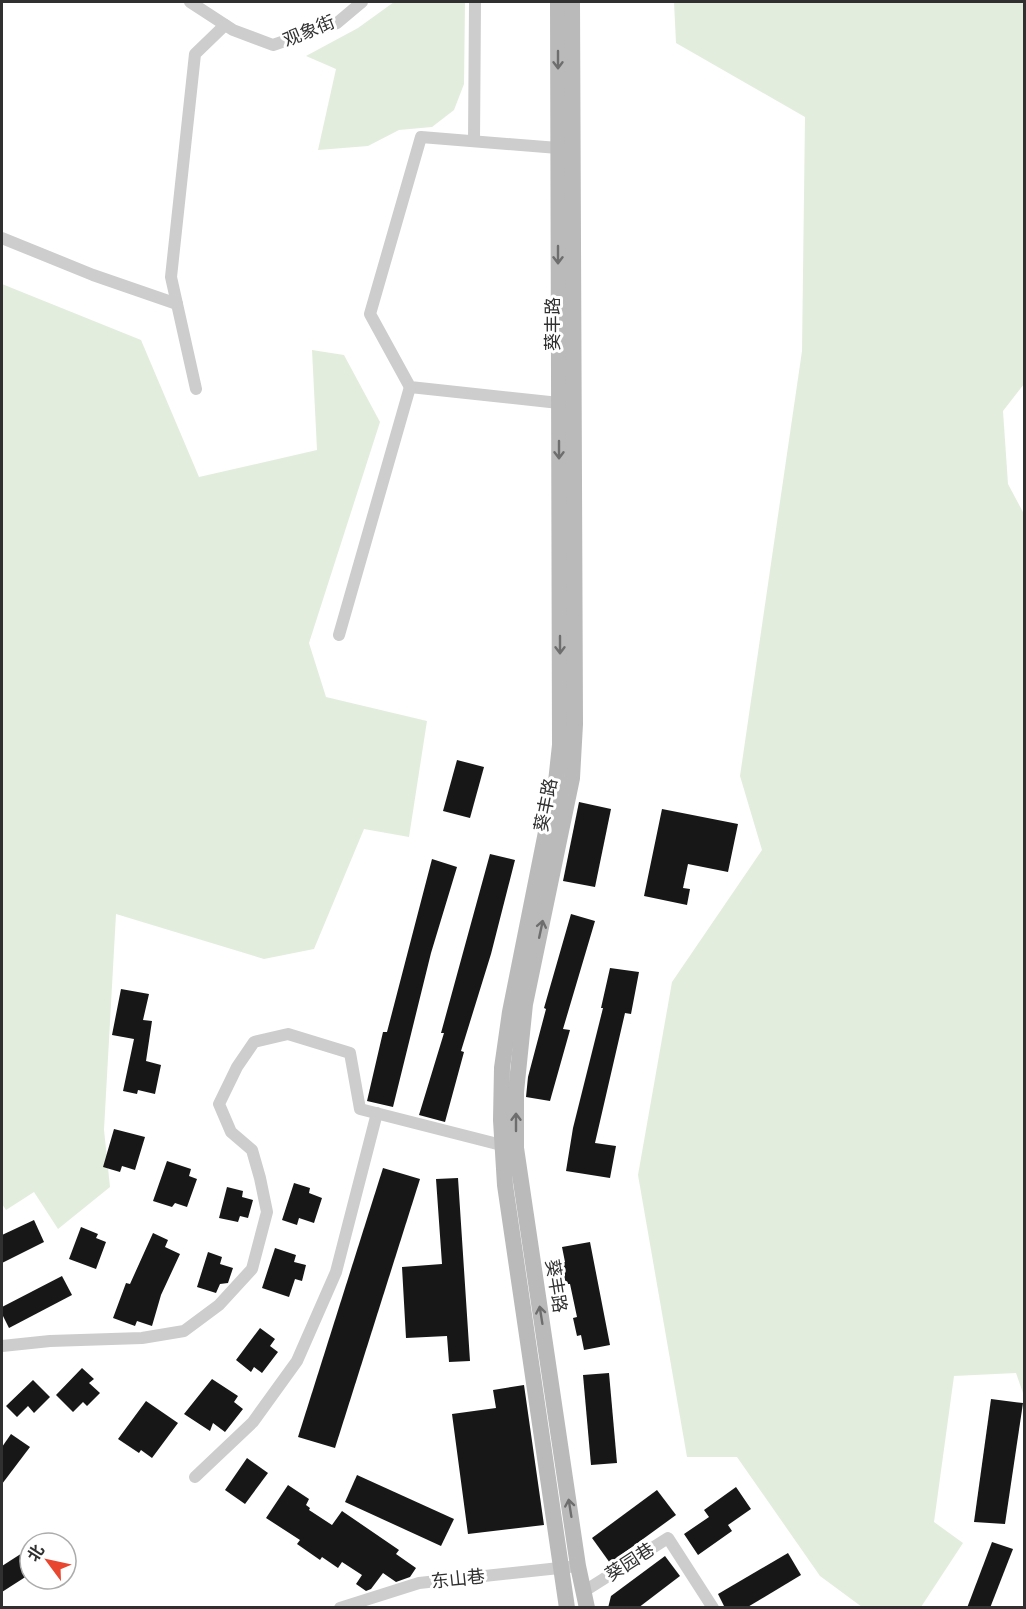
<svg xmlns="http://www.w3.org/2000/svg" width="1026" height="1609" font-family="Mulish,'Noto Sans SC',sans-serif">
  <rect width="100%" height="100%" fill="#fff"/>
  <g fill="#e3eddd">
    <polygon points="394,2 465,2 464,84 454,110 432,127 399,130 368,146 318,150 336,69 306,56 358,28"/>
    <polygon points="674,2 1024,2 1024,384 1003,411 1008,484 1024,514 1024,1396 1016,1373 954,1376 934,1522 963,1543 921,1607 862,1607 820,1576 737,1457 687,1457 638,1175 672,982 762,850 740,776 802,351 805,117 676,43"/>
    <polygon points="2,284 141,340 199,477 317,450 312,350 344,355 380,422 309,643 326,697 427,721 409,837 364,829 314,949 264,959 116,914 104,1130 110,1187 58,1229 34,1192 6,1210 2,1204"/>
  </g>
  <g fill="#171717">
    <polygon points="457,760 484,767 470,818 443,811"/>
    <polygon points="579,802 611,809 595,887 563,881"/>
    <polygon points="662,809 738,824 728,872 688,864 683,888 690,889 687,905 644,896"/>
    <polygon points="490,854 515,860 491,954 461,1051 464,1052 445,1122 419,1115 444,1033 441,1033"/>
    <polygon points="432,859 457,867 431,953 393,1107 367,1101 383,1032 387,1032"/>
    <polygon points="571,914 595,921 563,1029 570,1030 550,1101 526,1097 528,1077 546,1009 544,1008"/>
    <polygon points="610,968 639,972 631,1014 625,1013 595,1143 616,1146 610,1178 566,1171 573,1128 603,1008 601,1008"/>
    <polygon points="121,989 149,994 143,1020 152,1021 146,1061 161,1065 155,1094 138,1090 137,1094 123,1091 134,1039 112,1035"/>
    <polygon points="114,1129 145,1137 135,1170 122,1166 120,1172 103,1167"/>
    <polygon points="167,1161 191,1169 189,1176 197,1179 187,1207 175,1203 172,1207 153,1201"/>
    <polygon points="383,1168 420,1179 335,1448 298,1437"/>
    <polygon points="458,1178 470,1361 449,1362 447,1336 406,1338 402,1267 442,1264 436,1179"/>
    <polygon points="294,1183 310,1188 309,1193 322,1198 314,1223 299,1218 297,1225 282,1220"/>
    <polygon points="227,1187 243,1191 242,1197 253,1200 248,1218 240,1216 238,1222 219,1218"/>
    <polygon points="34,1220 44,1242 2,1263 2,1235"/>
    <polygon points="81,1227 98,1234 96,1238 106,1242 96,1269 69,1259"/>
    <polygon points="153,1233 168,1240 165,1247 180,1254 161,1295 152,1326 137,1321 135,1326 113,1318 126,1283 130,1284"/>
    <polygon points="590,1242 610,1345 584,1350 581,1335 577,1336 573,1318 577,1317 570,1284 566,1284 561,1263 565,1262 562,1247"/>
    <polygon points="275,1248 296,1255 294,1262 306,1265 302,1281 295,1279 289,1297 262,1288"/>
    <polygon points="208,1252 222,1257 220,1264 233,1268 228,1283 220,1284 216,1293 197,1287"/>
    <polygon points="62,1276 72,1295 9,1328 2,1314 2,1307"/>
    <polygon points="260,1328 275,1339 270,1346 278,1352 262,1373 254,1367 251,1372 236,1360"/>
    <polygon points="82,1368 94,1379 89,1383 100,1393 87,1406 83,1402 73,1412 56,1395"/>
    <polygon points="609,1373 617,1463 591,1465 583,1375"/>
    <polygon points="212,1379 238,1396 234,1402 243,1409 225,1432 213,1423 210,1431 184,1414"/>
    <polygon points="33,1380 50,1397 34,1413 28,1406 17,1417 6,1406"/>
    <polygon points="524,1385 544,1525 468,1534 452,1414 496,1408 493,1390"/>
    <polygon points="991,1399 1023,1403 1005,1524 974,1522"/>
    <polygon points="146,1401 178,1423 152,1458 141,1450 139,1453 118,1439"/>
    <polygon points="11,1434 30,1447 2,1484 2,1447"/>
    <polygon points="247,1458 268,1473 245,1504 225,1490"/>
    <polygon points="357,1475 454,1519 441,1546 345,1502"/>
    <polygon points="288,1485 309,1499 306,1505 310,1508 309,1510 332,1525 342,1511 399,1550 396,1554 416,1568 410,1577 396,1582 383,1573 371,1589 366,1591 356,1584 362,1575 342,1562 338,1568 322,1557 320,1560 297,1544 300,1540 266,1518"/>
    <polygon points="736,1487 751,1509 728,1525 732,1531 698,1555 684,1534 709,1517 704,1510"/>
    <polygon points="657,1490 676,1515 610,1563 592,1538"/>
    <polygon points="992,1542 1013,1549 990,1608 967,1608"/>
    <polygon points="30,1548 30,1574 2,1592 2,1566"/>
    <polygon points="788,1553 801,1575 746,1608 725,1608 718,1594"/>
    <polygon points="665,1556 680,1576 638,1608 608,1608 611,1596"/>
  </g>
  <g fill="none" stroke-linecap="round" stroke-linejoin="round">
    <g stroke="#cdcdcd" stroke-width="12">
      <polyline points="190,2 233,30 273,45 337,23 362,2"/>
      <polyline points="474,141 475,2"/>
      <polyline points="558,148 421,137 370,314 410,387 559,403"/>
      <polyline points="2,238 93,275 177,304"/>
      <polyline points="196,389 171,277 195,54 225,25"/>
      <polyline points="339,635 410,387"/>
      <polyline points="2,1346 50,1341 142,1338 184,1331 219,1305 252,1269 267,1212 260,1178 252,1150 231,1132 219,1104 237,1067 254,1042 288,1034 350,1053 360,1109 509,1147"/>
      <polyline points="195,1477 253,1422 297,1361 336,1272 377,1113"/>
      <polyline points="583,1592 668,1538 713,1608"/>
      <polyline points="340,1608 419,1583 578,1566"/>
    </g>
    <g stroke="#bababa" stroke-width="16">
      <polyline points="558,2 560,745 556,782 510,1012 502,1068 501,1120 505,1185 567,1608"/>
      <polyline points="572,2 575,724 572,778 525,1004 516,1092 516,1148 578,1566 587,1608"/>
    </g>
  </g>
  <defs><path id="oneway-shaft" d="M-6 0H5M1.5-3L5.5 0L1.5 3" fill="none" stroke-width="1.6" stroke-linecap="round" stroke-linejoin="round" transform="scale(1.5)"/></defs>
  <g stroke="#6e6e6e">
    <use href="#oneway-shaft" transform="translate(558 60) rotate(90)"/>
    <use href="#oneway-shaft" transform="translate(558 255) rotate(90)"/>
    <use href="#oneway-shaft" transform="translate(559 450) rotate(90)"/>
    <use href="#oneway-shaft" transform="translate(560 645) rotate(90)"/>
    <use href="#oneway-shaft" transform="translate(541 929) rotate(-78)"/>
    <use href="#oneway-shaft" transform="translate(516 1122) rotate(-90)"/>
    <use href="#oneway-shaft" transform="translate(541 1315) rotate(-99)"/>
    <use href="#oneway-shaft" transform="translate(570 1508) rotate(-99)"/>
  </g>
  <g text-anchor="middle" stroke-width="6" stroke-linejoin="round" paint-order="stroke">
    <g font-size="18" fill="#303030" stroke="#fff">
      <text transform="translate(309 31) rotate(-22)" y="6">观象街</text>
      <text transform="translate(553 324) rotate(-90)" y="6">葵丰路</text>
      <text transform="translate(546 805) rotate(-79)" y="6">葵丰路</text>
      <text transform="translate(556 1286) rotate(81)" y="6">葵丰路</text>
      <text transform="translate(630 1562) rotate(-33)" y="6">葵园巷</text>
      <text transform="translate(458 1579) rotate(-6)" y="6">东山巷</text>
    </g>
  </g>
  <rect width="1026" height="1609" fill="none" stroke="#303030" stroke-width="6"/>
  <g transform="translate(48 1561) rotate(303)"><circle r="28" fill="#ffffff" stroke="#acacac" stroke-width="1.5"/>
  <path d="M0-4.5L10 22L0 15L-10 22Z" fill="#e9462f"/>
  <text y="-9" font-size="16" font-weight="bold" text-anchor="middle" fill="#303030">北</text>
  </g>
</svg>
